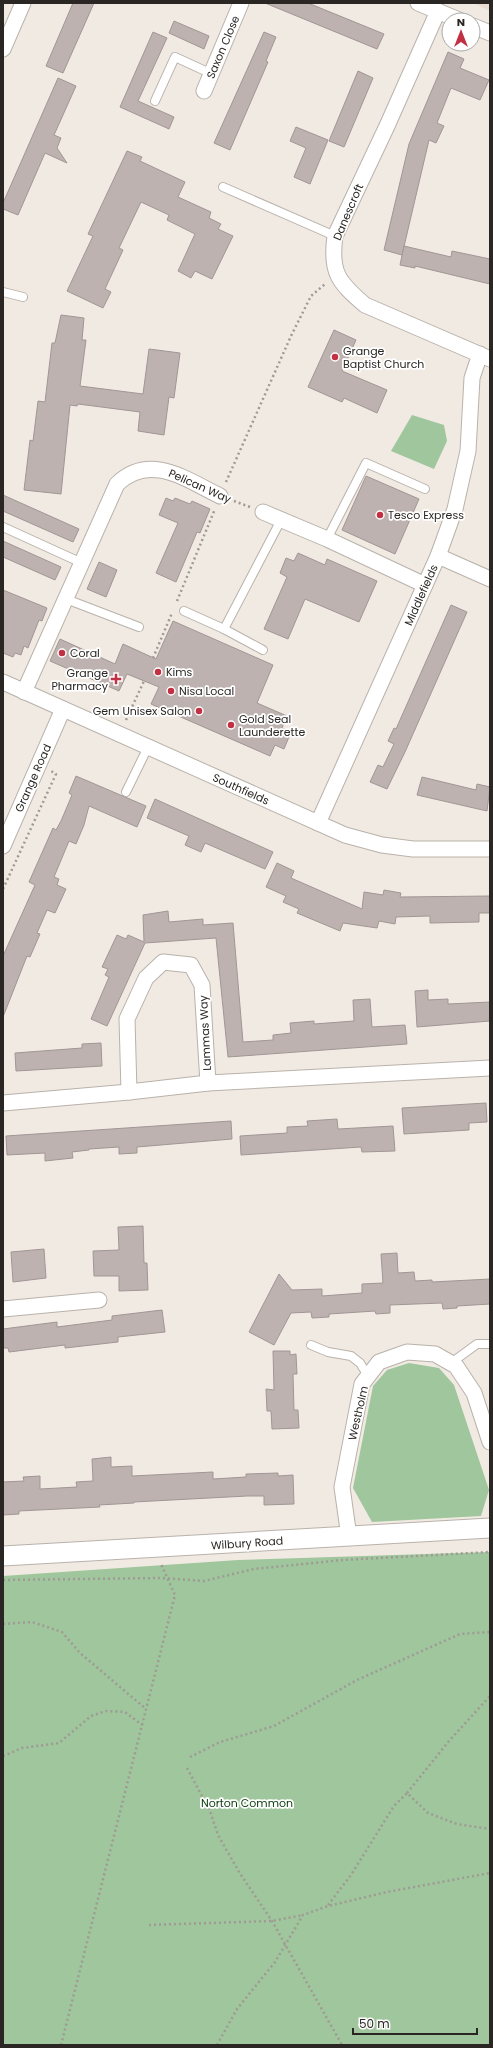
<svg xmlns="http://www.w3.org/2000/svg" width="493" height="2048" font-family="Poppins,sans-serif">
  <rect width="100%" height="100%" fill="#f1eae2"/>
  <polygon fill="#ebded1" points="473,3 490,3 490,11"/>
  <g fill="#9fc69c">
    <polygon points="412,415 444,425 447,441 434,469 391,451"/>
    <polygon points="409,1363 439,1368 454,1385 489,1490 481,1516 372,1522 353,1488 373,1386 387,1370"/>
    <polygon points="490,1552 490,2045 3,2045 3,1576 238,1560"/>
  </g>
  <g fill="#bdb2b0" stroke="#a19695">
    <polygon points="73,3 94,3 63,73 46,66"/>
    <polygon points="265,3 308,3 384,34 377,49"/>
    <polygon points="174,21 209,36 204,49 169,33"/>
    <polygon points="153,32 167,38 138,101 174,117 169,129 120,107"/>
    <polygon points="264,32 276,37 266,61 268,62 230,150 214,143"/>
    <polygon points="448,52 464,59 460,68 489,80 480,100 451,88 437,123 444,126 436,143 429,140 402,255 384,250 409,144"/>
    <polygon points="358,71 373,78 344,147 329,141"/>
    <polygon points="58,78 76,86 54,135 61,138 57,148 67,163 45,153 18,215 3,209 3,203"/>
    <polygon points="296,127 328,140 310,184 294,177 306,148 290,141"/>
    <polygon points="127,151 142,157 140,161 185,182 178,197 211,212 209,218 221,224 218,229 233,236 212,279 195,271 191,278 178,271 195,234 167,220 169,215 141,202 119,248 123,250 105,289 111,292 103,308 67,291 93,236 88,234"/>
    <polygon points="404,246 451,257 452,251 490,259 490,284 415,266 415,268 400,265"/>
    <polygon points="61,315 84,318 82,340 86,340 80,386 143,394 149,349 180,353 174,398 169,397 164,435 138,431 140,412 78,404 77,406 70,405 61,494 24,490 30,440 33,441 38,401 45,402 52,343 55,343"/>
    <polygon points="334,330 356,340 342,371 387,390 377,413 344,398 342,402 308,387"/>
    <polygon points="366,476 419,499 395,554 342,530"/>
    <polygon points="3,495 79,529 73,542 3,511"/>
    <polygon points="166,498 173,501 175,498 190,504 192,501 210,509 200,533 197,532 176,582 156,573 178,523 159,515"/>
    <polygon points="3,541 61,567 55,580 3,557"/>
    <polygon points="298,553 325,565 327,559 377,581 359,622 305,599 288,639 264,629 287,577 280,573 286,558 294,561"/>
    <polygon points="99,562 117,570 106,597 87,589"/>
    <polygon points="3,590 47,608 42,621 39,620 28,648 24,646 21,655 15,653 13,657 3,653"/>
    <polygon points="451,605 467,612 405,752 387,789 370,782 378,765 383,767 394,744 388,741 394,728 396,729"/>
    <polygon points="173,621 273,665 257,703 287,716 282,728 291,732 284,749 275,745 270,756 151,704 159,687 127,674 119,691 50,661 60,639 115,664 123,644 156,659"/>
    <polygon points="76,776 146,806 137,827 89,806 84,825 76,844 69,841 54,877 59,879 57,885 66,889 55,913 47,910 37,933 40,934 30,957 27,956 3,1017 3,956 35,885 29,882 53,828 56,830 61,821 72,795 69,793"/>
    <polygon points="422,777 476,790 477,784 490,787 487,811 417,795"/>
    <polygon points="155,799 273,852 265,869 205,843 201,852 185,845 189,836 147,818"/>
    <polygon points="277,863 294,871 291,878 362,909 364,892 383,895 384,890 401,893 400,897 490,896 490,913 479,913 479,922 430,923 430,916 396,917 395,924 379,921 377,928 343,923 340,931 297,913 299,909 283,902 286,896 266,887"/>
    <polygon points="168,911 169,922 203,919 203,925 233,923 243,1042 273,1040 273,1035 291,1033 290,1023 314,1021 314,1024 354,1021 353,1000 370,999 372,1027 405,1025 407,1044 228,1057 216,938 145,943 107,1026 91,1019 109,977 105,975 108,969 102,967 117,935 126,939 128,935 144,942 143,915"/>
    <polygon points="428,990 428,1000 448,999 448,1004 490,1002 490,1021 417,1027 415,991"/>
    <polygon points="101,1043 102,1066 16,1071 15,1053 82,1048 82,1044"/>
    <polygon points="486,1103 487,1122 469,1123 469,1130 404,1134 402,1108"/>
    <polygon points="337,1119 338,1129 393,1126 395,1151 362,1152 361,1147 241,1155 240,1136 287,1133 287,1127 308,1126 307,1121"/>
    <polygon points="231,1121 232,1139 137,1147 137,1153 119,1154 119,1147 89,1149 89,1150 72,1152 73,1158 45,1161 45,1153 7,1155 6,1136"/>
    <polygon points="143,1226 144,1263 147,1263 148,1290 119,1291 119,1276 94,1276 93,1251 119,1250 118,1227"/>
    <polygon points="44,1249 46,1278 13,1282 11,1252"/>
    <polygon points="397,1253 398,1273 414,1272 415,1281 432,1280 432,1282 490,1279 490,1304 457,1306 457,1308 443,1309 442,1303 390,1305 390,1313 376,1314 375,1311 360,1312 329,1314 329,1317 312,1318 311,1312 291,1313 274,1345 249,1332 279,1274 292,1290 322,1289 322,1296 362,1293 362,1284 383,1283 381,1254"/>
    <polygon points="162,1310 165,1332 118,1337 118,1342 65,1348 65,1345 9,1352 8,1348 3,1348 3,1329 57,1322 57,1327 112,1320 112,1316"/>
    <polygon points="273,1351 290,1351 290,1355 296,1354 297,1374 293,1374 294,1410 298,1410 299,1428 272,1429 271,1411 267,1411 266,1389 274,1390"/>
    <polygon points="111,1457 111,1467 132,1466 132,1476 213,1472 213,1479 246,1477 246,1474 278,1473 278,1476 293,1475 294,1504 264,1505 264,1496 247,1496 134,1502 134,1503 99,1505 100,1507 19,1511 19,1514 3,1515 3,1482 24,1481 23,1477 40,1476 40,1489 77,1487 76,1482 93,1481 92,1459"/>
  </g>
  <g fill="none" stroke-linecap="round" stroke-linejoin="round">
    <g stroke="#b9b2ab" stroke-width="10">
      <g id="service">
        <polyline points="155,101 175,57 212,74"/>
        <polyline points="223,187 335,236"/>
        <polyline points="3,292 23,297"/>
        <polyline points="3,527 82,563"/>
        <polyline points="327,539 366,463 425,489"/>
        <polyline points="66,599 139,627"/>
        <polyline points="184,611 224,629 281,520"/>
        <polyline points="224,629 263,650"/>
        <polyline points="126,792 148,747"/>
        <polyline points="311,1345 328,1352 351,1356 360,1363 368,1376"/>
        <polyline points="451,1363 477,1344 490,1344"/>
      </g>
    </g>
    <g stroke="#b9b2ab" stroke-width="17">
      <g id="minor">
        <polyline points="418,3 459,20"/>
        <path d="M438,11L387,126L335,236C330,272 338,282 365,305L490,359"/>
        <polyline points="473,26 490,33"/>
        <polyline points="3,49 23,3"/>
        <polyline points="204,91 241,3"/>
        <polyline points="263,512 327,539 425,585"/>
        <polyline points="438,556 490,579"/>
        <polyline points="3,682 345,835 382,845 413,849 490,849"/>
        <path d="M24,692L117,484C150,452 187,480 220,496"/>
        <polyline points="318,823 438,556 455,509 468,451 472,378 480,354"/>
        <polyline points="3,846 63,709"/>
        <polyline points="129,1092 127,1019 146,978 163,962 191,965 202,985 208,1083"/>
        <polyline points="3,1103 129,1092 208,1083 490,1068"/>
        <polyline points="3,1309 99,1300"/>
        <polyline points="349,1537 342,1487 362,1384 379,1362 407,1352 435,1354 456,1366 474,1393 490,1442"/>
      </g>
    </g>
    <g stroke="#b9b2ab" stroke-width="21">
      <polyline id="tertiary" points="3,1556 490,1528"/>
    </g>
    <g stroke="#9f9a94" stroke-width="2.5" stroke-dasharray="2 3" stroke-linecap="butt">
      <polyline points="226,482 291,336 311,296 325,284"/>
      <polyline points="234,501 250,507"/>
      <polyline points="177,601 215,509"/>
      <polyline points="153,658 172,613"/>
      <polyline points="126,720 144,681"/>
      <polyline points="3,889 56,774 51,771"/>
      <polyline points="3,1580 162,1578 204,1581 254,1569 342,1560 490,1552"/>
      <polyline points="3,1624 32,1622 62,1632 80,1653 146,1709"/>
      <polyline points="3,1756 22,1748 59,1743 91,1716 106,1711 125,1712 142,1725"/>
      <polyline points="190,1757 220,1742 274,1726 357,1680 460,1634 490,1632"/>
      <polyline points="187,1768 210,1811 218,1835 239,1872 272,1921 342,2045"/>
      <polyline points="407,1793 449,1741 490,1696"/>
      <polyline points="328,1905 351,1875 394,1806 407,1793 428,1813 457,1824 490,1829"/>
      <polyline points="149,1925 272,1921 303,1915"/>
      <polyline points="61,2045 175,1595 161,1564"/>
      <polyline points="217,2045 237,2009 275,1962 303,1915 328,1906 387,1892 490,1873"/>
    </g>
    <use href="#service" stroke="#fff" stroke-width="8"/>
    <use href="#minor" stroke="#fff" stroke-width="15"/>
    <use href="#tertiary" stroke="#fff" stroke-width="19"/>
  </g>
  <g fill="#c13143" stroke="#fff" stroke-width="1.5">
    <circle cx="335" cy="357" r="4"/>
    <circle cx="380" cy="515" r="4"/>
    <circle cx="62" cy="653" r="4"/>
    <circle cx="158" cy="672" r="4"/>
    <path d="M114 673h4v4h4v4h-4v4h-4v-4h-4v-4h4z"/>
    <circle cx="171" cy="691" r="4"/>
    <circle cx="199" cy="711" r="4"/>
    <circle cx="231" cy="725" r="4"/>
  </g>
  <g text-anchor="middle" stroke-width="3.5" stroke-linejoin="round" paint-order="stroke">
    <g font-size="11" fill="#292623" stroke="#fff">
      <text transform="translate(223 47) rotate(-67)" y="4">Saxon Close</text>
      <text transform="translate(348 212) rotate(-67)" y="4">Danescroft</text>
      <text transform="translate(200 486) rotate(24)" y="4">Pelican Way</text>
      <text transform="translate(421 595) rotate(-66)" y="4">Middlefields</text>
      <text transform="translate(33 778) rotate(-66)" y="4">Grange Road</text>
      <text transform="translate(241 789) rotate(24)" y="4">Southfields</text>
      <text transform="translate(205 1033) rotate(-93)" y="4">Lammas Way</text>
      <text transform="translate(358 1413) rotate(-77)" y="4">Westholm</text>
      <text transform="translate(247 1543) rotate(-4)" y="4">Wilbury Road</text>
    </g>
    <g font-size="11" fill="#292623" stroke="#fff" text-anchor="start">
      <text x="343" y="355">Grange<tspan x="343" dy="13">Baptist Church</tspan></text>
      <text x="388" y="519">Tesco Express</text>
      <text x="70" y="657">Coral</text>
      <text x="166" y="676">Kims</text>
      <text x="108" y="677" text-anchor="end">Grange<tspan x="108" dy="13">Pharmacy</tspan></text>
      <text x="179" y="695">Nisa Local</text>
      <text x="191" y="715" text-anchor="end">Gem Unisex Salon</text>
      <text x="239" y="723">Gold Seal<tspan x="239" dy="13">Launderette</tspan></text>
    </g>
    <g font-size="11" fill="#083909" stroke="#fff">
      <text x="247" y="1807">Norton Common</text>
    </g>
  </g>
  <rect width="493" height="2048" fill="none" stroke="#292623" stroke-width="8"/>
  <g transform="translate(461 32)"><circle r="19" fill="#ffffff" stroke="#a9a8a7"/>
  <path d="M0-3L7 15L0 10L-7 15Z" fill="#c13143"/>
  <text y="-6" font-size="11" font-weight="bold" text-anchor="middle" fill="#292623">N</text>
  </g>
  <path d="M353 2028v6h124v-6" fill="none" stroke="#292623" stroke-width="2"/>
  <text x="359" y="2028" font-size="12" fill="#292623" stroke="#ffffff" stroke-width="3" paint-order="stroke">50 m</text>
</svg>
